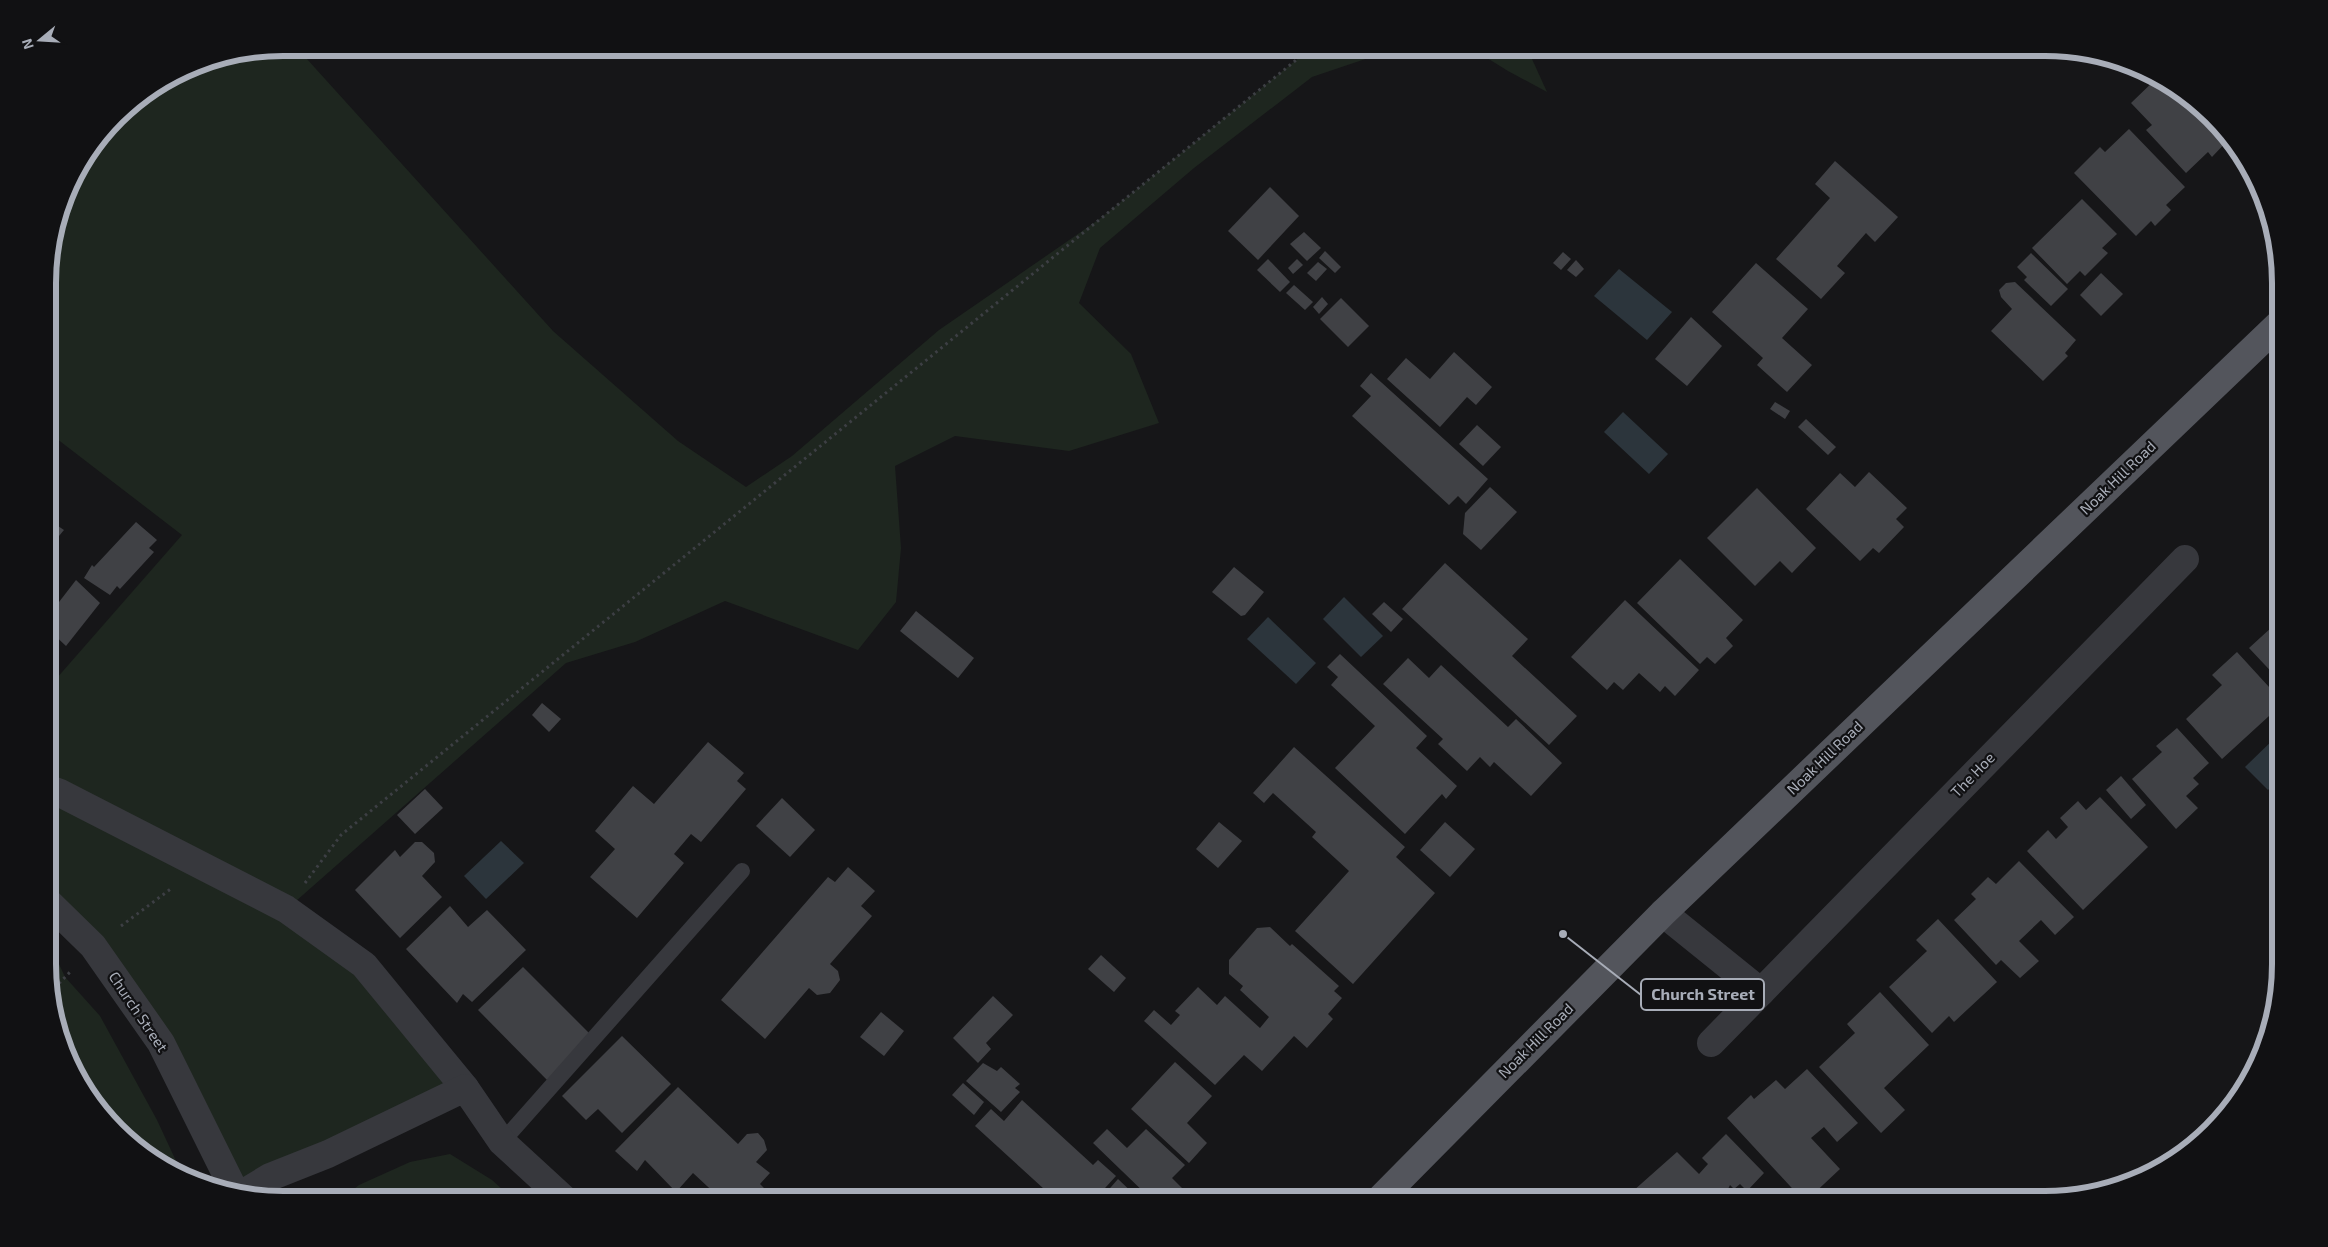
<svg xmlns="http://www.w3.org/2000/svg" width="2328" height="1247" font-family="'Exo 2',sans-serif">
  <rect width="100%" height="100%" fill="#161618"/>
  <g fill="#1e261f">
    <polygon points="283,48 297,48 553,331 678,441 746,487 792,456 939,330 1101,218 1311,48 1398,48 1312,77 1194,168 1100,248 1079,303 1131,354 1159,423 1069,451 955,436 895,466 901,548 896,602 858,650 725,601 635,642 566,663 287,909 364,965 465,1088 247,1191 161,1043 49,903 49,687 182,535 48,432 48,267 72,179 128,106 193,65"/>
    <polygon points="1471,48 1527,48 1547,92 1508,71"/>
    <polygon points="49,956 58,962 65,977 100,1016 157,1120 183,1176 179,1175 96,1107 65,1054 50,995"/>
    <polygon points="450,1154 492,1180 513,1199 341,1199 359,1185 410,1162"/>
  </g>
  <g fill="#2c353c">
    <polygon points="1619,269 1672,312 1647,340 1594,296"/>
    <polygon points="1623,412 1668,454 1649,474 1604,432"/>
    <polygon points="1344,597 1383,636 1361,657 1323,619"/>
    <polygon points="1268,617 1316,663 1296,684 1247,639"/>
    <polygon points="2280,733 2280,778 2268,790 2245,767"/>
    <polygon points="501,841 524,863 486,899 464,876"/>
  </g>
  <g fill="#404145">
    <polygon points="2158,77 2200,106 2229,139 2212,157 2208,152 2186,173 2146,130 2152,125 2131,103"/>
    <polygon points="2129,129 2185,187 2166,205 2171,210 2155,226 2151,221 2136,236 2074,173 2100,147 2105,152"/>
    <polygon points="1835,161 1898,217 1875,242 1866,233 1837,266 1845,273 1821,299 1776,259 1830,198 1815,184"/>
    <polygon points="1270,187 1299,216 1258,260 1228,231"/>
    <polygon points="2082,199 2117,234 2102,248 2108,253 2085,276 2080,271 2067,284 2032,248"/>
    <polygon points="1304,232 1321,248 1307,261 1290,244"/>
    <polygon points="1325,251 1341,267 1335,273 1319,258"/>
    <polygon points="1563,252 1571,259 1561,270 1553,263"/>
    <polygon points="2031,253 2068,289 2051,306 2024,280 2027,277 2017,267"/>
    <polygon points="1268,259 1290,282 1280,292 1257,270"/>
    <polygon points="1297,259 1303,265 1293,274 1288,268"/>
    <polygon points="1576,260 1584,269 1576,277 1567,270"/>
    <polygon points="1318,262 1327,269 1316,281 1307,273"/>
    <polygon points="1756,263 1808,309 1782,338 1812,365 1787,392 1757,365 1763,358 1712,312"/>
    <polygon points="2101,273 2123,294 2101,316 2080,295"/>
    <polygon points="2015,282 2076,340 2065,353 2068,356 2043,381 1991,331 2012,309 2001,297 1999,290 2006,283"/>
    <polygon points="1294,285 1313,302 1305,310 1286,293"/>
    <polygon points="1322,297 1328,304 1319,314 1313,307"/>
    <polygon points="1341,298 1369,326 1348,347 1320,319"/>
    <polygon points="1691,317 1722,346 1687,386 1655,359"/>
    <polygon points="1454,352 1492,387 1476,405 1467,397 1440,427 1387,379 1406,358 1430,379"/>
    <polygon points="1371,373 1488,479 1466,504 1458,496 1449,505 1352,416 1371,396 1360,386"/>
    <polygon points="1775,402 1790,411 1785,419 1770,409"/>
    <polygon points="1806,419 1836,447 1828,455 1798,427"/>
    <polygon points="1477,425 1501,447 1483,466 1459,444"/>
    <polygon points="1869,472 1907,508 1896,519 1904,527 1879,553 1873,548 1860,561 1806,509 1840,473 1855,487"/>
    <polygon points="1490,487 1517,512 1481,550 1463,534 1465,513"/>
    <polygon points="1757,488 1816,548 1792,573 1780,561 1755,586 1707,538"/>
    <polygon points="49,520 64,530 49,548"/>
    <polygon points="136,522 157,540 149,548 154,552 120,589 117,586 110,595 84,578 92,565 94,567"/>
    <polygon points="1680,559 1743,620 1726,638 1733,646 1715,664 1707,657 1700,664 1637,603"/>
    <polygon points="1445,563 1528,639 1512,656 1577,716 1549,745 1402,609"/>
    <polygon points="1234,567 1264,592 1245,615 1241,616 1212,592"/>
    <polygon points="76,580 100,603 66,646 49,630 49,615"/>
    <polygon points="1625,600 1699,670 1675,696 1665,686 1660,692 1639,673 1623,690 1614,682 1607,690 1571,657"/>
    <polygon points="1384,602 1403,619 1391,632 1372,614"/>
    <polygon points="916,611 974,658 958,678 900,631"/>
    <polygon points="2272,627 2277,632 2280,629 2280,681 2249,648"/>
    <polygon points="2237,652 2280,699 2280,706 2222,759 2186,719 2222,685 2212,675"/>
    <polygon points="1340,654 1427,736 1416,748 1457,786 1446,799 1442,794 1405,834 1335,768 1375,726 1331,685 1338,677 1327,667"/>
    <polygon points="1408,658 1429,678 1441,665 1508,727 1516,719 1562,763 1531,796 1494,762 1490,767 1480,757 1467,771 1438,744 1443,739 1383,684"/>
    <polygon points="542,703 561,719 549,732 532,715"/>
    <polygon points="2177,728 2209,763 2193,778 2199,784 2186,796 2198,808 2176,829 2132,779 2162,752 2156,746"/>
    <polygon points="708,742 744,773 737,781 746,789 701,842 691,834 674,854 684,863 637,918 590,877 615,849 595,831 633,786 654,804"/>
    <polygon points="1294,747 1405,847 1396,857 1435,893 1353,984 1295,931 1349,871 1312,837 1316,832 1273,793 1264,803 1253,793"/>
    <polygon points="2121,776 2146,805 2131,819 2106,790"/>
    <polygon points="425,789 443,808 415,834 397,815"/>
    <polygon points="2100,797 2148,847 2083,910 2027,851 2048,830 2056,839 2068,827 2060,818 2078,801 2086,810"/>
    <polygon points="782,798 815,830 790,857 756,826"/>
    <polygon points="1219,822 1242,841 1218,868 1196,849"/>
    <polygon points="1445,822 1475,849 1450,877 1420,850"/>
    <polygon points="415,842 422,842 434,853 435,862 422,876 442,897 400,938 355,890 395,850 400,857"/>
    <polygon points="2019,861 2074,917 2055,935 2041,920 2019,941 2039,961 2020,978 2001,960 1996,965 1954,920 1976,899 1971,894 1988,877 1996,884"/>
    <polygon points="848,867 875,891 861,906 872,916 830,964 838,971 840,980 830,993 817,995 809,988 765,1039 721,1000 828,877 835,882"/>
    <polygon points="450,906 468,927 487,910 526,950 472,1002 463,994 457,1003 406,949"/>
    <polygon points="1938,919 1997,982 1954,1022 1949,1016 1932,1033 1889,987 1927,951 1916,940"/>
    <polygon points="1270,927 1290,946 1292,944 1339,986 1334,991 1342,998 1328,1014 1333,1019 1307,1048 1294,1036 1262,1071 1244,1055 1215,1085 1144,1021 1154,1010 1171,1025 1180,1015 1175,1011 1198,987 1217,1005 1225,996 1260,1028 1269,1017 1240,990 1243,986 1229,974 1229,960 1257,928"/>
    <polygon points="1101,955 1126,978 1114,992 1088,969"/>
    <polygon points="523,967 592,1036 550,1083 478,1010"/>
    <polygon points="1880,992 1929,1045 1884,1088 1905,1110 1881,1133 1819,1067 1855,1033 1847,1024"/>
    <polygon points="993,996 1013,1015 986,1043 991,1049 978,1063 953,1038"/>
    <polygon points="881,1012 904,1031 884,1056 860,1037"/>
    <polygon points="622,1036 671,1084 622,1133 598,1109 586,1120 562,1096"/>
    <polygon points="1175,1062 1212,1096 1187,1123 1207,1143 1189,1163 1131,1109"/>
    <polygon points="983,1063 997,1071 1001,1067 1020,1084 1015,1088 1020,1092 1001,1112 966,1081"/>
    <polygon points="1807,1069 1858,1123 1837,1142 1824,1127 1811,1138 1840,1169 1808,1199 1802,1199 1727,1118 1751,1095 1754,1099 1776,1080 1785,1089"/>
    <polygon points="963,1083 984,1102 974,1115 952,1095"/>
    <polygon points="678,1087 738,1144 747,1134 758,1133 764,1140 767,1150 756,1162 770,1173 760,1184 771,1195 768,1199 721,1199 693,1173 676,1192 645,1160 637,1171 615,1151"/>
    <polygon points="1022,1100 1093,1165 1098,1160 1116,1176 1095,1199 1055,1199 975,1126 991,1109 1004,1121"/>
    <polygon points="1107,1129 1127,1148 1146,1129 1185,1165 1172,1178 1184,1190 1177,1197 1179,1199 1151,1199 1093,1143"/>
    <polygon points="1726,1134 1764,1173 1747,1191 1740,1184 1734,1189 1730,1185 1728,1189 1732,1193 1726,1199 1624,1199 1677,1152 1699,1174 1708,1164 1702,1158"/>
    <polygon points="1118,1179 1139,1199 1109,1199 1104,1195"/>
    <polygon points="808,1191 818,1199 800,1199"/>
  </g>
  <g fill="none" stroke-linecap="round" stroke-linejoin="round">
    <g stroke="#3d3f44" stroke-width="3" stroke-dasharray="2.5 4" stroke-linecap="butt">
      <polyline points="305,883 341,835 1311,48"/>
      <polyline points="121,926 172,888"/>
      <polyline points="50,993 70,972"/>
    </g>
    <polyline stroke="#37383d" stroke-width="16" points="502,1142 742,871"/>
    <g stroke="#37383d" stroke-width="28">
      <polyline points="49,789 60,793 286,909 364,965 465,1088"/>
      <polyline points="1663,913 1761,992"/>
      <polyline points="1711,1043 2185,559"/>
      <polyline points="247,1191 270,1177 328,1154 465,1088 502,1142 564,1199"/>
    </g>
    <polyline stroke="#37383d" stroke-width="28" points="49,903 93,946 161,1043 233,1188"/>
    <polyline stroke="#53555c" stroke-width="28" points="1380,1199 1663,913 2279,324"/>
  </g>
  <g text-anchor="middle" stroke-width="4.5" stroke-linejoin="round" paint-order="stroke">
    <g font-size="15" fill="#a8adb8" stroke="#111113">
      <text transform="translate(2118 478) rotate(-44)" y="5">Noak Hill Road</text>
      <text transform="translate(1825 758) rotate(-44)" y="5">Noak Hill Road</text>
      <text transform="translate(1973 775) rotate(-46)" y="5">The Hoe</text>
      <text transform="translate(138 1012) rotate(56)" y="5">Church Street</text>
      <text transform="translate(1536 1041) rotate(-45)" y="5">Noak Hill Road</text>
    </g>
  </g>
  <path d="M0 0H2328V1247H0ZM283 56H2045A227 227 0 0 1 2272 283V964A227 227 0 0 1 2045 1191H283A227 227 0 0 1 56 964V283A227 227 0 0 1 283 56Z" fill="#111113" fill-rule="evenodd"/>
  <path fill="none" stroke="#a8adb8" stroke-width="6" d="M283 56H2045A227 227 0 0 1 2272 283V964A227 227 0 0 1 2045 1191H283A227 227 0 0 1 56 964V283A227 227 0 0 1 283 56Z"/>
  <path fill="none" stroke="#a8adb8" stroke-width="2" d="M1563 934L1641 995"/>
  <circle fill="#a8adb8" stroke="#111113" stroke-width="2" cx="1563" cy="934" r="5"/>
  <rect fill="#111113" stroke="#a8adb8" stroke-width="2" x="1641" y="979" width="123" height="31" rx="5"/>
  <g font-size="16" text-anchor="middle" font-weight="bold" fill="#a8adb8">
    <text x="1703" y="1000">Church Street</text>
  </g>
  <g transform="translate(40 40) rotate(252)" stroke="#111113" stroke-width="4" paint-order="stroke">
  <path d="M0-4L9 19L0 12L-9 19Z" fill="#a8adb8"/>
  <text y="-8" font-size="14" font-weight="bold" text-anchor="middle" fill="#a8adb8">N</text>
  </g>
</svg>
